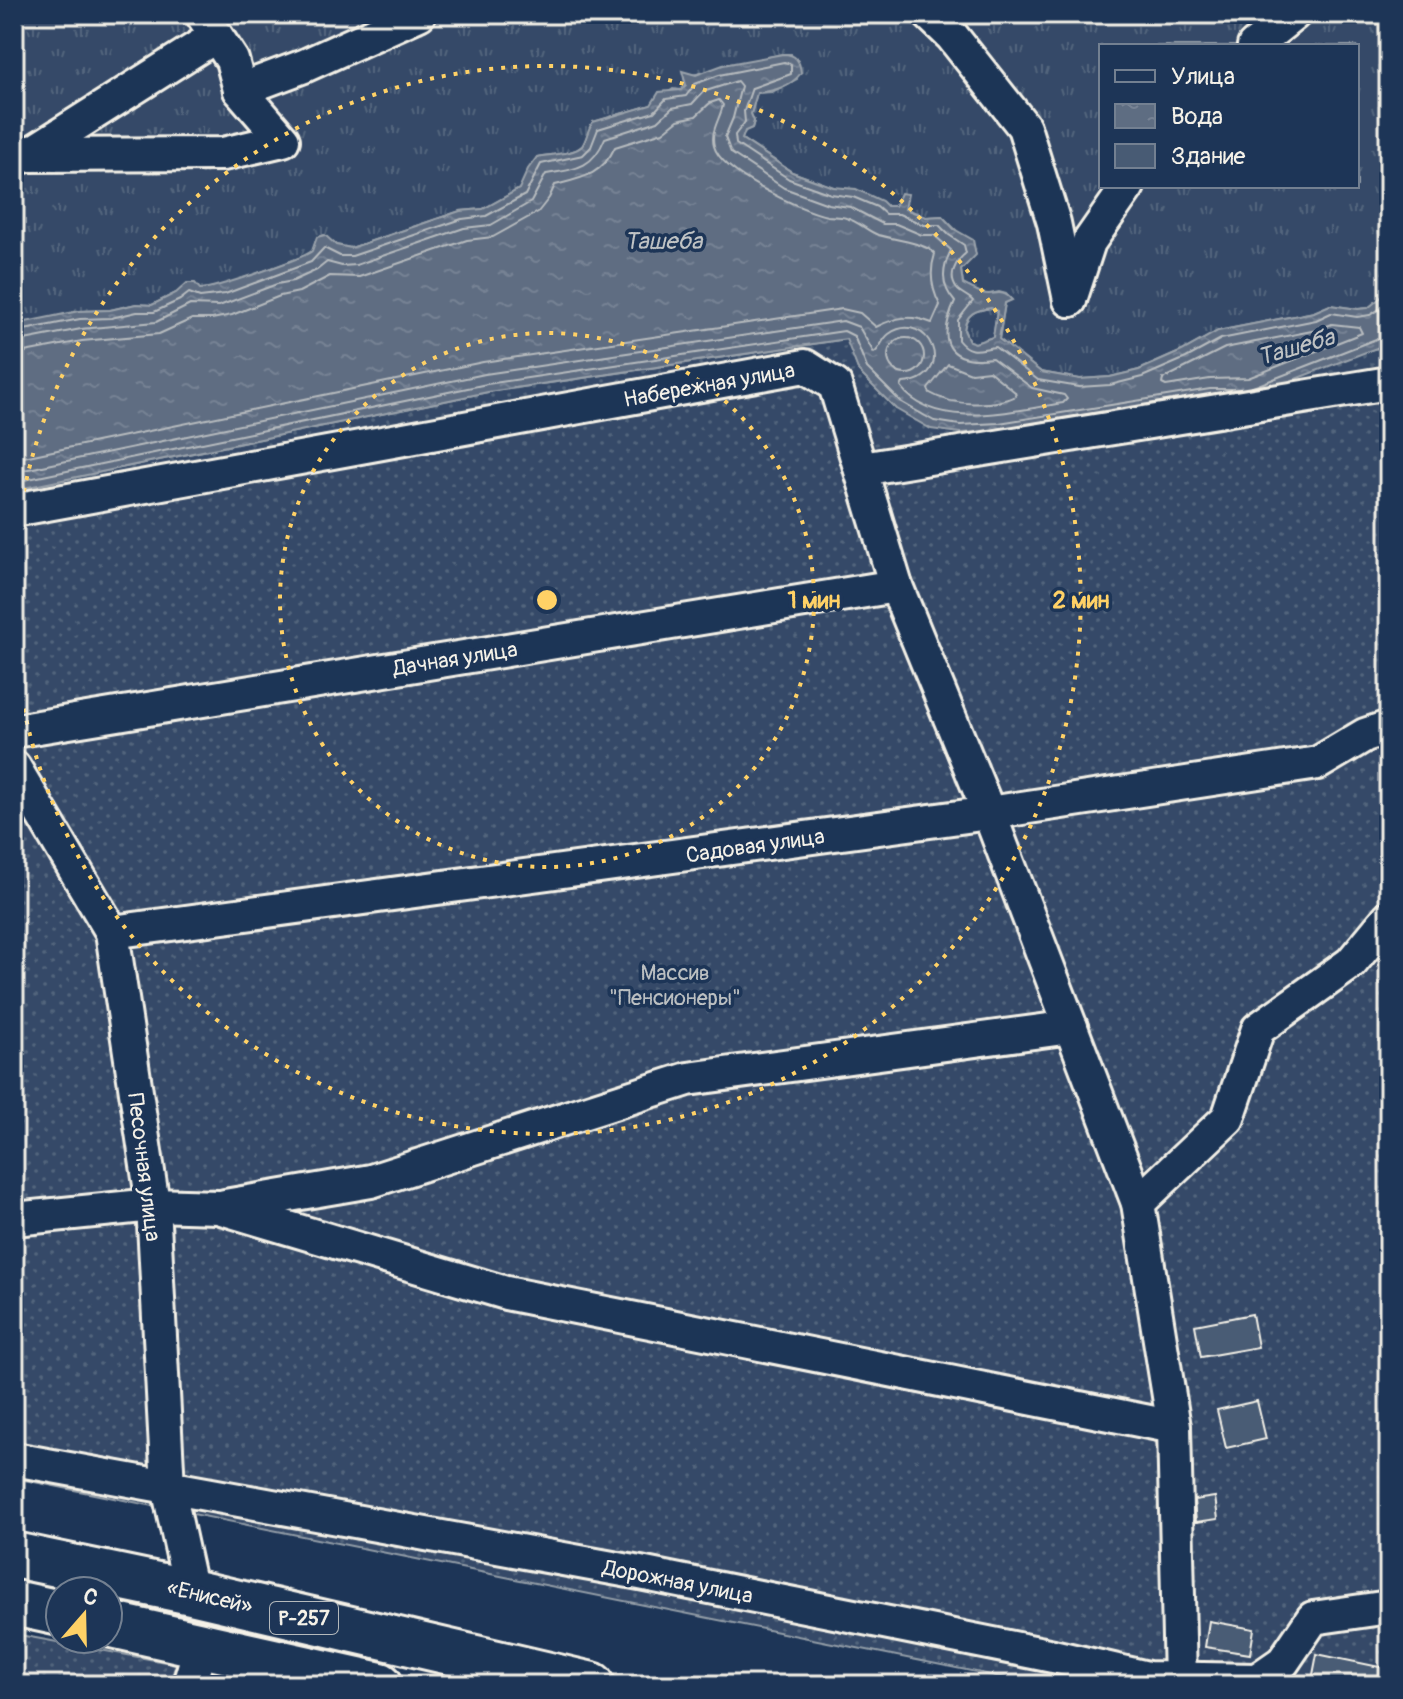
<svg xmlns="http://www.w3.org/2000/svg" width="1403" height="1699" font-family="Pangolin,sans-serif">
  <defs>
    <pattern id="grass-tufts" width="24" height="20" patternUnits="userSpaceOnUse" patternTransform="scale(2)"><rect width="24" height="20" fill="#354a67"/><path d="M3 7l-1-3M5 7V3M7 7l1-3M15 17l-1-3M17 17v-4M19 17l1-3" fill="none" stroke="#53657d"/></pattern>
    <pattern id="garden-dots" width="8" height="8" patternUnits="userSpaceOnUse" patternTransform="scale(2)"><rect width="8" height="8" fill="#354a67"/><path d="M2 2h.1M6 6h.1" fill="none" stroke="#53657d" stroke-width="1.8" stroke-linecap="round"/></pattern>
    <pattern id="water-ripples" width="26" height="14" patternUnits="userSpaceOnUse" patternTransform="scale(2)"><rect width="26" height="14" fill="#5e6d82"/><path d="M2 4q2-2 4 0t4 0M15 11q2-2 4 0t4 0" fill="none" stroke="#768294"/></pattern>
  </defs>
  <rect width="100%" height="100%" fill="#1d3557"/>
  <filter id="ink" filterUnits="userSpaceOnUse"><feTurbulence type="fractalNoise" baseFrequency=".0125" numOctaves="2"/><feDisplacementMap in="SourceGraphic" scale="16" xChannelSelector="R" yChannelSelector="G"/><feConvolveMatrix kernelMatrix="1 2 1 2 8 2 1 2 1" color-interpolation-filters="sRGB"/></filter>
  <g filter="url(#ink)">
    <g fill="url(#grass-tufts)" stroke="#949ea8" stroke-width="2" fill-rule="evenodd">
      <path d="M14,14H1389V296L1384,295L1368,308L1358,309L1330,305L1314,312L1218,331L1182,351L1139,370L1110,377L1080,379L1041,372L999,339L1005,303L1011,300L1006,294L999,292L986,295L963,285L961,270L975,255L974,248L942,216L926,217L905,208L907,195L897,199L895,206H887L792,172L742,139L745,131L752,128L754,121L751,114L757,93L772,92L797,79L791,54H782L710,70C701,75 691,73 684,78L686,85L681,90L673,89L651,105L593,122C589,129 586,141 582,146C573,155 549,154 537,157L519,189L483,209L460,211L351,248L336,245L324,235L317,237L313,250L307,255L223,286L176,293L152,305L136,304L110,310L79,311L14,326ZM1101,46H1357V186H1101Z"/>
      <path d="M991,308L997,311L993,337L975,343L969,341L964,330C966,313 976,310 991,308Z"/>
    </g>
    <g fill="url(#garden-dots)" stroke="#949ea8" stroke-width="2">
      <polygon points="847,339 859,372 896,409 1389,347 1389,1685 1041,1685 14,1478 14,490 488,392"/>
      <polygon points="14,1634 176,1664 169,1685 14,1685"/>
    </g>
    <path fill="url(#water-ripples)" stroke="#9aa2ab" stroke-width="2" fill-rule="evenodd" d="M783,54C796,54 800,61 801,73C791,87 773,91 757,93L751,114L754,121L752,128L745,131L742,139L792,172L833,187L856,189L882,201L887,206H895L901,193L908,194L905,209L926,217L942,216L954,229L973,240L976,255L961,270L963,284C969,287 976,291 982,293C994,297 1001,287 1012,300L1005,303L999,339L1041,372L1080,379L1110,377L1139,370L1182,351L1218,331L1314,312L1330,305L1358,309L1368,308L1384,295L1389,296V347H1379L1251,396L1000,431L960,433L931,429L896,409L859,372L846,339L488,392L14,490V326L16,324L79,311L110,310L136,304L152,305L176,293L187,283H195L200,289C214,289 302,259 312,251L317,237L325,235L336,245L351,248L460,211L483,209L519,189L528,169L537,157C549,154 573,155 582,146C587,140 587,129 593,122L651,105L659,92L681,90L686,85L682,71L696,75L723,65ZM991,308L997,311L993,337L975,343L969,341L964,330C966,313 976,310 991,308Z"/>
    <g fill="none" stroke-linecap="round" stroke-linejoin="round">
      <g stroke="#b8bcbf" stroke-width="2">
        <polygon points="1332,324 1359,327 1362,333 1248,378 1210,379 1166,386 1162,384 1163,379 1225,348 1317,330"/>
        <path d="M14,332L80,319L111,318L137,312H154L180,300L189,293L200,297L225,294L311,262L324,248L340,256H352L462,219L486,216L525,195L541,164L583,155L591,147L598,129L654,112L666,99L686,96L695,84L719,75L784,62L791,64V74L752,88L744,111L745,122L735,135L736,144L789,179L831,194L853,197L877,207L885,214H899L924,225H939L949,235L964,245L966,253C956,261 947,276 957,289C961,294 969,296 973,301L958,320V340C970,355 979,349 995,347L1038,380L1079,387L1110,385L1142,377L1186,358L1221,339L1316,320L1331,313L1357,317L1370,315L1389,303"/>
        <circle cx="906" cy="356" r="18"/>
        <path d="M14,342L81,329L156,322L190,305L219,306L277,284L293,281L317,270L327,262L342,266L356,265L464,228L491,225L531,202L546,174C577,169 593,168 605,138L658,121L672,108L692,104L703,92L737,81L741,86L733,118L725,137L731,153L784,188L828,204L850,207L883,224H896L922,235H934L951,250C942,269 940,285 955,302C937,341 947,364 992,358L1032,388L1064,395L1067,399L1063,403C1017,410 934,432 901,387L903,383C960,378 928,307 889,334C882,339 880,349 874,353L859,327L843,321L485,374L14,472"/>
        <path d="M14,354L82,341L159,334L192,319H212L232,315L280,296L299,292L330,276L359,277L467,240L493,237L538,212L549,198L555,185C583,178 602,175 615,147L663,132L678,120L696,116L710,103L719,100L723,105C720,119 710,131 714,146C721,173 800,210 827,216C833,217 840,216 846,218C858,221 867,231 878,235C892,239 927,243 935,254C929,272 931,288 940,305L932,323C910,314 896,317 876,327L860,313L842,309L483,362L14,459"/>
        <path d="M948,364L971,373L989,371L1015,392L1016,396C993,407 952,406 930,393L928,389Z"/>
        <polyline points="1253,387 1376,339 1389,339"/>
        <polyline points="14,482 487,384 844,331 854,336 867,368 901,402 934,421 960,425 999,423 1210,389 1243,389"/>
      </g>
    </g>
    <g fill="#485b74" stroke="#f4f1e8" stroke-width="2">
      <polygon points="1252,1314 1258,1347 1201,1357 1195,1325"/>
      <polygon points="1257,1401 1266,1439 1226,1448 1217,1410"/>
      <polygon points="1215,1497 1218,1519 1196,1522 1194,1500"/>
      <polygon points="1209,1621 1254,1629 1250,1654 1205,1647"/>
      <polygon points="1317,1654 1389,1669 1389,1685 1311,1685"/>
    </g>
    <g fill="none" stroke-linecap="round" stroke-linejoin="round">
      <g stroke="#f4f1e8" stroke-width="38">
        <g id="minor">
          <polyline points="202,14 232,60 240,90 304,66 419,14"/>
          <polyline points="929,14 952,36 1024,127 1054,223 1070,300"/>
          <polyline points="1254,46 1294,14"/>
          <polyline points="28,155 216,36"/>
          <polyline points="14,159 28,155 223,154 283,140 240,90"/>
          <polyline points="1070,300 1089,242 1128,186"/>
          <polyline points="862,469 1389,383"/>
          <polyline points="14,510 805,366 835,385 896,586 989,813 1138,1203 1174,1427 1180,1680"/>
          <polyline points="14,731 896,586"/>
          <polyline points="14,767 112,932 153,1205 168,1487 191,1592"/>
          <polyline points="112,932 989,813 1318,763 1365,735 1389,727"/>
          <polyline points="1138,1203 1228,1118 1258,1029 1351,963 1389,917"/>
          <polyline points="225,1206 371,1181 688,1079 1071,1027"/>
          <polyline points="14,1219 153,1205 218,1207 506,1293 1174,1427"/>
          <polyline points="14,1459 640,1573 1053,1656 1148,1678 1257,1680 1283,1662 1313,1618 1389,1607"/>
          <polyline points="189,1685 201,1644"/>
        </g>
      </g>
      <g stroke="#f4f1e8" stroke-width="50">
        <g id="highway">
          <polyline points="14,1555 191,1592 592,1685"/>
          <polyline points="14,1603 60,1613"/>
          <polyline points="108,1624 380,1685"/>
        </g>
      </g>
      <use href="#minor" stroke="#1d3557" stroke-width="32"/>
      <use href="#highway" stroke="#1d3557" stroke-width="44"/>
    </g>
  </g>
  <g fill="none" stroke="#ffd166" stroke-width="4" stroke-dasharray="4 8">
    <circle cx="547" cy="600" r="267"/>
    <path d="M14 563A534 534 0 1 1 14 637"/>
  </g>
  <g text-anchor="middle" stroke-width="7" stroke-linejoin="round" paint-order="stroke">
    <rect fill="#1d3557" stroke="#b4b9bc" stroke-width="2" x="270" y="1602" width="68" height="32" rx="6"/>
    <g font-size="20" font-weight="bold" fill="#f4f1e8">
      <text x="304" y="1625">Р-257</text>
    </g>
    <g font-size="22" fill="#f4f1e8" stroke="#1d3557">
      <text transform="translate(709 384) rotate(-10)" y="8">Набережная улица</text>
      <text transform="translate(455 658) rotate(-9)" y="8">Дачная улица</text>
      <text transform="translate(755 845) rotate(-8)" y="8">Садовая улица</text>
      <text transform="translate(145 1167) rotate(83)" y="8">Песочная улица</text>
      <text transform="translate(678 1581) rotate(11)" y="8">Дорожная улица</text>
      <text transform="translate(210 1596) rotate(13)" y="8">«Енисей»</text>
    </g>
    <g font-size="22" fill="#bbbfc1" stroke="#1d3557">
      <text x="675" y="980">Массив<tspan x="675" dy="25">"Пенсионеры"</tspan></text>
    </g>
    <g font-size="24" font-style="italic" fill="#c0c3c4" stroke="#1d3557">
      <text x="663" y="249">Ташеба</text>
      <text transform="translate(1296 347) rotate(-16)" y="8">Ташеба</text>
    </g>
  </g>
  <circle cx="547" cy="600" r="12" fill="#ffd166" stroke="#1d3557" stroke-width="4"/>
  <g font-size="24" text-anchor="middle" font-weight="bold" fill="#ffd166" stroke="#1d3557" stroke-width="7" stroke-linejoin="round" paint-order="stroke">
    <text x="814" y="608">1 мин</text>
    <text x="1081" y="608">2 мин</text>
  </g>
  <rect width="1403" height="1699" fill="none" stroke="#1d3557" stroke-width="48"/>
  <rect x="24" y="24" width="1355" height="1651" fill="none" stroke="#f4f1e8" stroke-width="3" filter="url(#ink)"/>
  <rect x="1099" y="44" width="260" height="144" fill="#1d3557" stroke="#738091" stroke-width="2"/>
  <rect x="1115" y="70" width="40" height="12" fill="#1d3557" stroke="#738091" stroke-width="2"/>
  <text x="1171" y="84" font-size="24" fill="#f4f1e8">Улица</text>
  <rect x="1115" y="104" width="40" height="24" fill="url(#water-ripples)" stroke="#738091" stroke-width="2"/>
  <text x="1171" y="124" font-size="24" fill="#f4f1e8">Вода</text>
  <rect x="1115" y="144" width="40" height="24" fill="#485b74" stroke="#738091" stroke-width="2"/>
  <text x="1171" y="164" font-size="24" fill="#f4f1e8">Здание</text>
  <g transform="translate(84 1615) rotate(20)"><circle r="38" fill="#1d3557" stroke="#738091" stroke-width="2"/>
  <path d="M0-6L14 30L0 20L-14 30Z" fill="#ffd166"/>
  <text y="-12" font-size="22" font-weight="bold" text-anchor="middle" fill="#f4f1e8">С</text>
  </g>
</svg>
